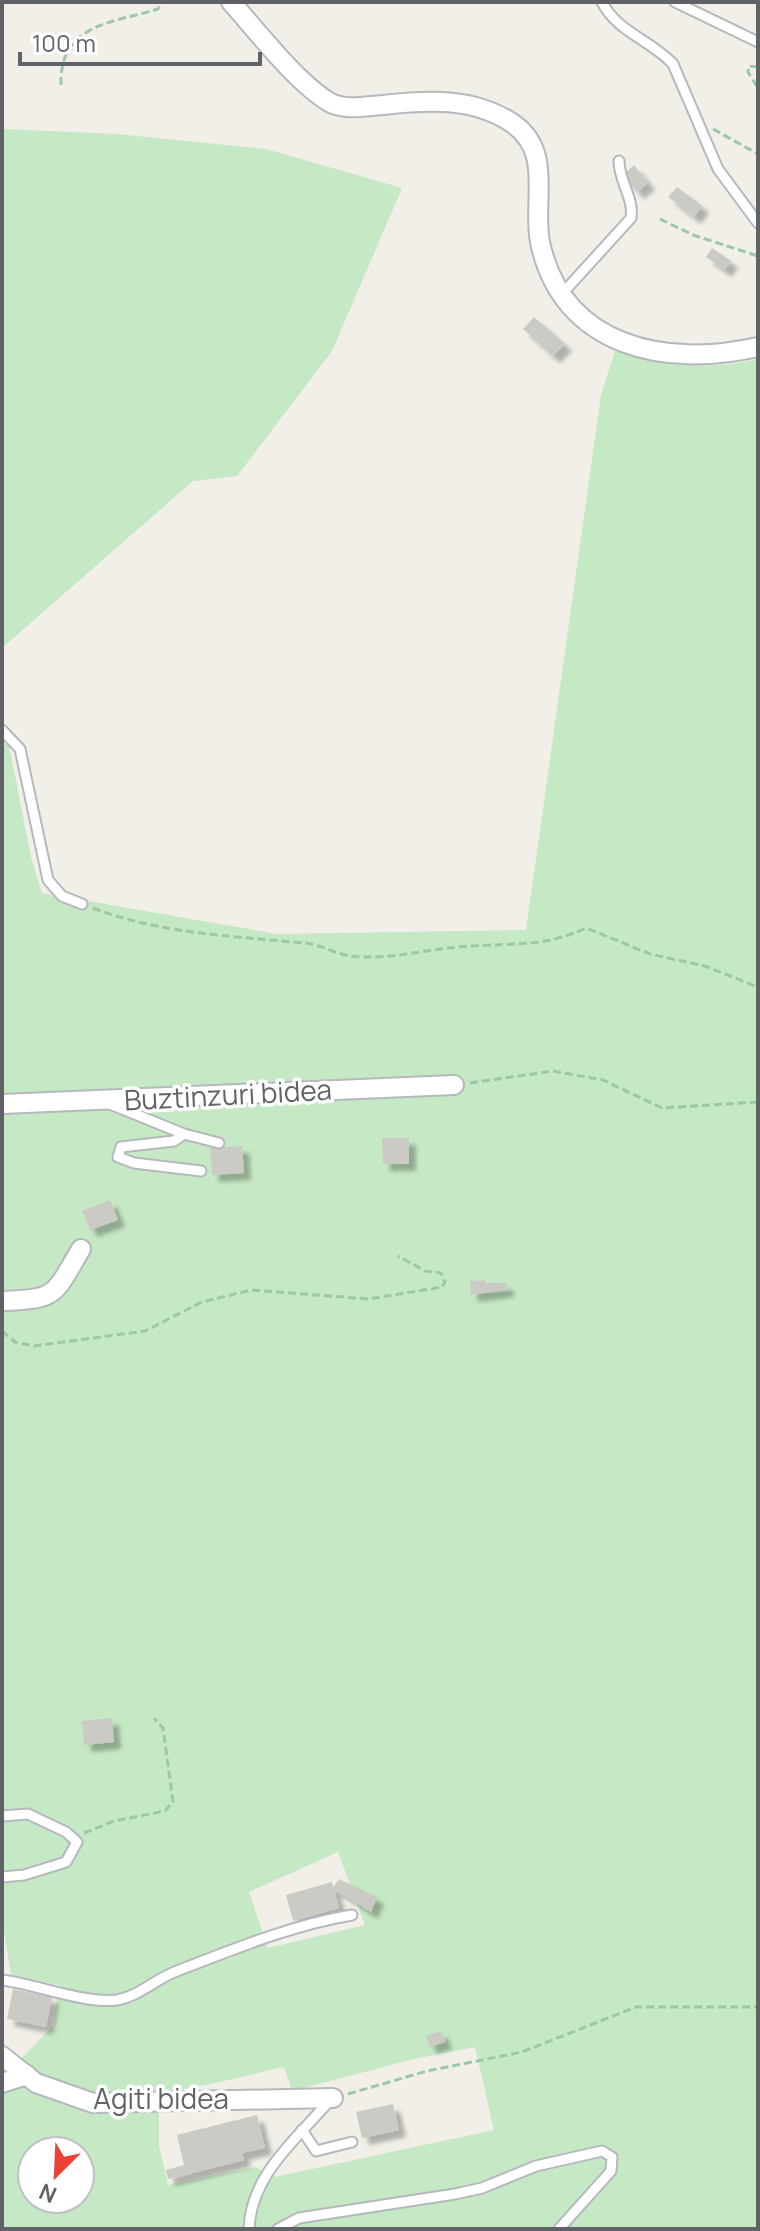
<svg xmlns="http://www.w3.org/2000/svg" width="760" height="2231" font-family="Manrope,sans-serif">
  <defs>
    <filter id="shadow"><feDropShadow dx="7" dy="7" stdDeviation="2" flood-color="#0004"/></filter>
  </defs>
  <rect width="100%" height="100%" fill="#f1efe8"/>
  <g fill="#c5e8c5" fill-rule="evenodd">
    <polygon points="2,129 117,134 266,149 402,188 332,351 237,476 193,481 2,648"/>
    <path d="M615,351C663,365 709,371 758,359V2229H2V2065C58,2111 90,2109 159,2108V2146L168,2185L255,2167L275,2177L494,2130L475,2047L414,2059L292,2091L284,2067C201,2085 92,2122 21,2059L53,2026L59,1985L11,1975L2,1919V743L9,745L31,857L42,893L277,934L526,930L601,395ZM338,1852L365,1925L268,1948L249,1892ZM32,2151H80V2199H32Z"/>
  </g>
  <g fill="#cccac5" filter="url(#shadow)">
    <polygon points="634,165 648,183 637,192 623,175"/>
    <polygon points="677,187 702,206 694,217 668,197"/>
    <polygon points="712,248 731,261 725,270 706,257"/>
    <polygon points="534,317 565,344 553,356 523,329"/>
    <polygon points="382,1138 409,1138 409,1164 383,1164"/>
    <polygon points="242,1146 244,1173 212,1175 210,1148"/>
    <polygon points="110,1200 118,1220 90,1230 82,1211"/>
    <polygon points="485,1280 485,1283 506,1283 507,1290 471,1295 470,1281"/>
    <polygon points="112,1718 114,1742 84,1745 82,1721"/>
    <polygon points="339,1879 377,1897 371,1912 333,1888"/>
    <polygon points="332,1882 339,1908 293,1921 286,1895"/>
    <polygon points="13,1989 52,1997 46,2027 7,2019"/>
    <polygon points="441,2031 445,2042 430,2047 426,2036"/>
    <polygon points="393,2104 399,2130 362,2138 356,2112"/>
    <polygon points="257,2115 265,2148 242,2153 244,2160 168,2179 166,2170 184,2165 177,2135"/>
  </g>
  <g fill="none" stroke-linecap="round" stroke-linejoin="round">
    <g stroke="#b5b8bc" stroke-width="13">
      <g id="lane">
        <path d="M602,2C617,32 651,40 673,64L718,169L758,223"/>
        <polyline points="675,2 758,42"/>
        <path d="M561,295L631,218C634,197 619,182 619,161"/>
        <polyline points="2,730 20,749 48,880 62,896 82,904"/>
        <polyline points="110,1104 184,1134 219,1143"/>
        <polyline points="184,1134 174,1141 121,1147 118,1157 134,1163 201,1171"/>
        <polyline points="2,1816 28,1814 66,1832 77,1842 66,1862 24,1875 2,1877"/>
        <path d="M2,1980C36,1984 84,2004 117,2000C140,1996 155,1979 177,1971C234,1949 292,1925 352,1915"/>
        <polyline points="302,2130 316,2151 352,2142"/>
        <path d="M249,2229C251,2174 297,2139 330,2100"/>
        <polyline points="278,2229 299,2218 455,2194 482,2188 536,2166 602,2151 612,2157 611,2171 559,2229"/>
      </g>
    </g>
    <g stroke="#b5b8bc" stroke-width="22">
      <g id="street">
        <path d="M231,2C256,30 297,83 329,102C344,111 366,106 383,105C427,100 473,97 512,123C554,151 532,201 540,242C562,348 667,368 758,347"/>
        <polyline points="2,1104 454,1085"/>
        <path d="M2,1301C58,1299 53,1296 81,1249"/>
        <polyline points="2,2056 36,2083 93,2103 333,2098"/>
        <polyline points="2,2083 27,2075"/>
      </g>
    </g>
    <g stroke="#9cc7a9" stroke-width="3" stroke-dasharray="8 4" stroke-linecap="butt">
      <polyline points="758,67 749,66 748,72 758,88"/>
      <path d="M61,85C59,23 114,23 158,9L163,2"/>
      <polyline points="713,129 758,154"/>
      <polyline points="660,219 693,235 758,256"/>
      <path d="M93,908C161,934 232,936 304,943C320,944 335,954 351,956C391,961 433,947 473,946C516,943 545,947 586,928L650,954L705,966L758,987"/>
      <polyline points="470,1083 553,1071 603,1080 662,1108 758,1102"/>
      <polyline points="2,1331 15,1342 34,1346 145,1331 202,1302 251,1290 369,1299 442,1287 445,1282 441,1273 425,1271 398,1256"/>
      <polyline points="84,1833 114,1821 165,1811 173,1802 163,1728 154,1718"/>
      <polyline points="348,2094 427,2071 522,2052 636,2007 758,2007"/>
    </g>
    <use href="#lane" stroke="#fff" stroke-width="9"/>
    <use href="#street" stroke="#fff" stroke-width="18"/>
  </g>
  <g text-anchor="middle" stroke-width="7" stroke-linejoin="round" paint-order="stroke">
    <g font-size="28" fill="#5f6368" stroke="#fff">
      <text transform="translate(228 1095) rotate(-3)" y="10">Buztinzuri bidea</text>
      <text x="161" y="2109">Agiti bidea</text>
    </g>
  </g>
  <rect width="760" height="2231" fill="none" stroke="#5f6368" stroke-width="8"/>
  <g transform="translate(56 2175) rotate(204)"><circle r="38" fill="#ffffff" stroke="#bfc1c3" stroke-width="2"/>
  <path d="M0-6L14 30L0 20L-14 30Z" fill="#ea4335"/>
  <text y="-12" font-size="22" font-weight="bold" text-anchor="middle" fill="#5f6368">N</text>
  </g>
  <path d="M20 52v12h240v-12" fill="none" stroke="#5f6368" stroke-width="4"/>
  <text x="32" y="52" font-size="24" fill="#5f6368" stroke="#ffffff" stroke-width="6" paint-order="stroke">100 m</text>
</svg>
